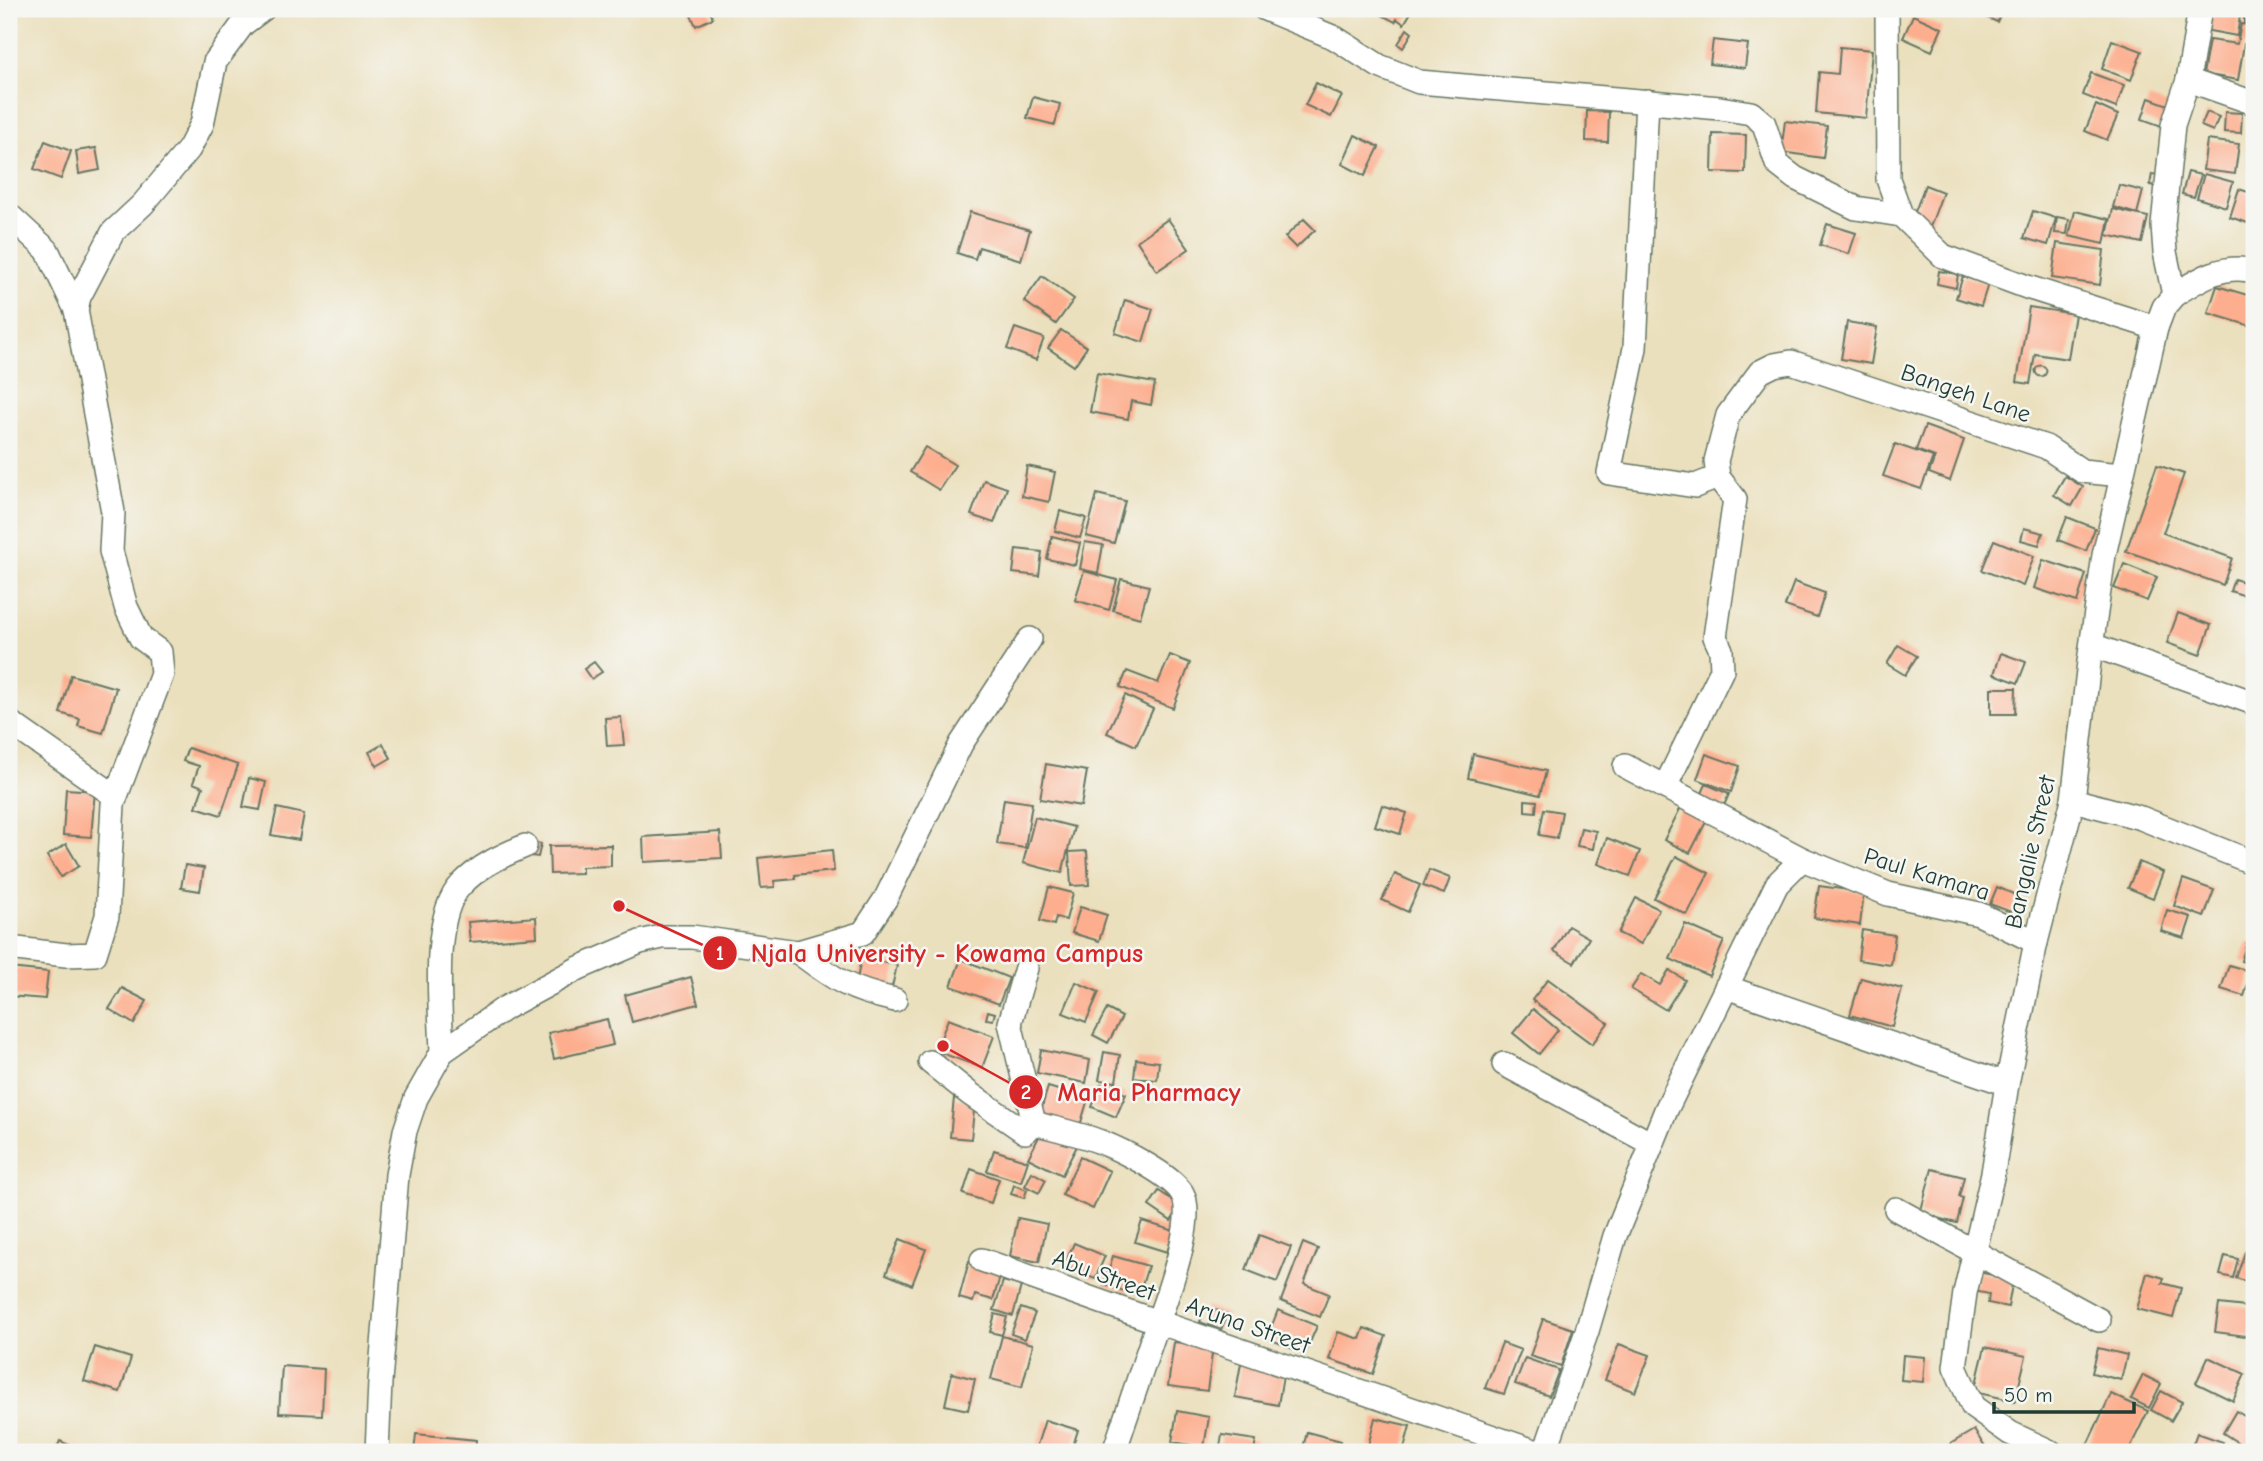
<svg xmlns="http://www.w3.org/2000/svg" width="2263" height="1461" font-family="'Comic Neue',sans-serif">
  <rect width="100%" height="100%" fill="#f6f6f2"/>
  <filter id="ink" filterUnits="userSpaceOnUse"><feTurbulence type="fractalNoise" baseFrequency=".0143" numOctaves="2"/><feDisplacementMap in="SourceGraphic" scale="14" xChannelSelector="R" yChannelSelector="G"/><feConvolveMatrix kernelMatrix="1 2 1 2 8 2 1 2 1" color-interpolation-filters="sRGB"/></filter>
  <filter id="wash" filterUnits="userSpaceOnUse"><feTurbulence type="fractalNoise" baseFrequency=".00686" numOctaves="4" result="noise"/><feDisplacementMap in="SourceGraphic" scale="28" xChannelSelector="R" yChannelSelector="G"/><feGaussianBlur stdDeviation="1.57" result="paint"/><feColorMatrix in="noise" values="0 0 0 0 0 0 0 0 0 0 0 0 0 0 0 0 0 1.4 0 .05"/><feComposite in="paint" operator="in"/></filter>
  <g filter="url(#wash)">
    <rect width="100%" height="100%" fill="#ebe0bd"/>
    <g id="blocks">
      <g fill="#fdae8e">
        <polygon points="688,9 709,9 713,18 696,26"/>
        <polygon points="1386,9 1413,9 1404,24 1397,19 1395,22 1382,15"/>
        <polygon points="1967,9 2003,9 1997,22"/>
        <polygon points="2208,9 2241,9 2237,36 2204,30"/>
        <rect x="2244" y="9" width="10" height="14"/>
        <polygon points="1913,15 1942,28 1932,51 1903,38"/>
        <polygon points="2241,24 2254,26 2254,46 2244,44 2238,80 2203,74 2209,40 2237,44"/>
        <polygon points="1407,29 1412,33 1403,48 1398,44"/>
        <polygon points="1713,40 1748,44 1745,68 1710,64"/>
        <polygon points="2112,40 2142,51 2131,80 2102,69"/>
        <polygon points="1840,47 1872,50 1866,118 1816,113 1819,72 1838,74"/>
        <polygon points="2091,73 2124,85 2116,108 2083,95"/>
        <polygon points="1316,83 1342,96 1331,117 1305,105"/>
        <polygon points="1033,97 1060,104 1055,125 1027,118"/>
        <polygon points="2149,98 2174,107 2167,128 2142,119"/>
        <polygon points="2096,105 2118,115 2107,140 2085,131"/>
        <polygon points="1587,111 1609,112 1608,142 1586,141"/>
        <polygon points="2207,112 2219,117 2213,131 2201,126"/>
        <polygon points="2225,112 2242,113 2241,133 2224,132"/>
        <polygon points="1785,121 1827,126 1823,158 1781,152"/>
        <polygon points="1713,134 1746,135 1745,173 1712,172"/>
        <polygon points="1355,135 1379,147 1365,176 1342,164"/>
        <polygon points="2207,140 2239,144 2235,174 2203,170"/>
        <polygon points="45,141 71,151 61,179 34,169"/>
        <polygon points="96,148 100,170 79,174 76,151"/>
        <polygon points="2188,172 2201,175 2194,197 2182,194"/>
        <polygon points="2152,174 2165,176 2163,187 2150,185"/>
        <polygon points="2204,174 2233,182 2226,207 2197,198"/>
        <polygon points="1925,185 1943,192 1930,227 1912,220"/>
        <polygon points="2119,185 2143,191 2137,214 2113,207"/>
        <polygon points="2239,189 2254,194 2254,225 2230,217"/>
        <polygon points="2113,209 2148,217 2142,243 2107,235"/>
        <polygon points="2033,211 2056,218 2048,245 2024,238"/>
        <polygon points="2075,211 2109,219 2104,244 2069,236"/>
        <polygon points="970,212 1030,230 1021,260 979,247 975,259 957,253"/>
        <polygon points="2057,217 2069,219 2067,234 2055,233"/>
        <polygon points="1168,219 1189,249 1157,271 1137,241"/>
        <polygon points="1304,219 1315,230 1296,248 1285,237"/>
        <polygon points="1827,224 1856,233 1849,254 1820,245"/>
        <polygon points="2057,243 2104,250 2100,285 2052,278"/>
        <polygon points="1939,271 1958,274 1956,288 1937,284"/>
        <polygon points="1042,276 1074,299 1056,324 1024,301"/>
        <polygon points="1963,276 1988,284 1981,306 1956,298"/>
        <polygon points="2217,286 2254,297 2254,327 2208,313"/>
        <polygon points="1125,300 1153,309 1143,342 1115,333"/>
        <polygon points="2029,307 2075,314 2068,359 2035,354 2030,384 2017,382"/>
        <polygon points="1847,322 1877,327 1871,364 1841,359"/>
        <polygon points="1015,328 1044,338 1036,360 1007,349"/>
        <polygon points="1061,330 1087,347 1074,366 1048,348"/>
        <circle cx="2041" cy="371" r="5.5"/>
        <polygon points="1097,373 1155,383 1151,405 1131,401 1128,419 1090,412"/>
        <polygon points="1925,426 1964,440 1950,481 1929,473 1935,457 1916,450"/>
        <polygon points="1895,444 1933,457 1921,489 1883,476"/>
        <polygon points="925,447 955,465 939,490 910,472"/>
        <polygon points="2157,465 2184,474 2163,533 2232,558 2223,585 2126,551"/>
        <polygon points="1027,466 1055,472 1049,502 1022,496"/>
        <polygon points="2065,476 2083,487 2072,506 2054,495"/>
        <polygon points="984,480 1007,488 994,523 971,515"/>
        <polygon points="1097,494 1125,501 1114,543 1086,536"/>
        <polygon points="1060,511 1086,518 1080,538 1055,531"/>
        <polygon points="2067,517 2095,528 2086,551 2058,540"/>
        <polygon points="2024,528 2043,533 2039,545 2021,540"/>
        <polygon points="1052,536 1080,543 1075,565 1047,559"/>
        <polygon points="1994,540 2034,556 2023,586 1982,570"/>
        <polygon points="1085,542 1103,545 1098,573 1080,569"/>
        <polygon points="1016,549 1042,552 1039,576 1013,573"/>
        <polygon points="2043,560 2086,574 2077,602 2034,588"/>
        <polygon points="2124,564 2157,577 2147,601 2114,588"/>
        <polygon points="1084,571 1117,580 1109,610 1075,600"/>
        <polygon points="1121,579 1149,586 1140,618 1113,610"/>
        <polygon points="2234,579 2254,585 2252,598 2230,591"/>
        <polygon points="1794,582 1825,593 1817,617 1785,606"/>
        <polygon points="2178,613 2211,625 2200,655 2167,643"/>
        <polygon points="1898,645 1917,656 1905,675 1887,664"/>
        <polygon points="2001,653 2026,662 2018,683 1994,674"/>
        <polygon points="1170,655 1190,663 1173,708 1120,687 1127,671 1158,683"/>
        <polygon points="594,662 602,672 591,679 584,669"/>
        <polygon points="71,675 116,688 103,733 78,726 80,719 60,713"/>
        <polygon points="1991,688 2016,688 2015,714 1991,714"/>
        <polygon points="1125,695 1153,709 1136,746 1107,733"/>
        <polygon points="621,717 624,745 607,746 605,718"/>
        <polygon points="383,744 391,758 377,766 369,752"/>
        <polygon points="188,748 238,765 221,815 196,807 203,787 193,783 199,766 183,761"/>
        <polygon points="1473,754 1546,771 1540,795 1468,778"/>
        <polygon points="1706,754 1740,766 1731,792 1697,779"/>
        <polygon points="1046,764 1087,771 1081,806 1040,799"/>
        <polygon points="249,778 266,782 260,810 243,807"/>
        <polygon points="1706,784 1729,794 1723,808 1700,798"/>
        <polygon points="66,789 95,791 91,837 63,835"/>
        <polygon points="1004,799 1032,803 1025,848 997,844"/>
        <polygon points="1525,800 1537,801 1536,812 1525,811"/>
        <polygon points="1382,805 1407,813 1400,834 1375,826"/>
        <polygon points="1682,805 1708,818 1690,853 1664,840"/>
        <polygon points="277,808 304,814 299,840 271,835"/>
        <polygon points="1544,809 1562,812 1557,838 1539,835"/>
        <polygon points="1035,817 1074,827 1062,873 1023,863"/>
        <polygon points="1581,828 1596,831 1593,849 1577,846"/>
        <polygon points="720,832 722,858 644,862 643,837"/>
        <polygon points="1607,838 1640,851 1630,876 1598,864"/>
        <polygon points="532,842 541,844 538,857 530,856"/>
        <polygon points="66,844 79,866 61,877 47,856"/>
        <polygon points="611,845 611,866 582,867 582,873 550,874 549,846"/>
        <polygon points="832,850 834,871 795,875 795,879 774,881 775,887 761,888 758,858"/>
        <polygon points="1087,851 1089,885 1071,886 1069,852"/>
        <polygon points="1676,856 1709,873 1687,915 1654,898"/>
        <polygon points="2139,862 2163,872 2153,898 2128,888"/>
        <polygon points="185,865 204,868 200,891 181,888"/>
        <polygon points="1429,870 1450,878 1444,894 1423,886"/>
        <polygon points="1395,874 1420,885 1408,912 1382,900"/>
        <polygon points="2183,879 2214,890 2204,917 2174,906"/>
        <polygon points="1819,886 1864,892 1860,925 1814,918"/>
        <polygon points="1049,887 1073,893 1066,920 1056,917 1054,925 1040,921"/>
        <polygon points="1997,887 2018,896 2011,912 1990,904"/>
        <polygon points="1636,898 1659,909 1641,944 1618,933"/>
        <polygon points="1080,907 1107,915 1099,941 1072,933"/>
        <polygon points="2167,910 2191,917 2184,938 2161,931"/>
        <polygon points="536,917 537,937 470,942 468,922"/>
        <polygon points="1685,924 1724,941 1709,976 1670,959"/>
        <polygon points="1568,926 1589,938 1574,963 1554,951"/>
        <polygon points="1862,930 1895,935 1891,965 1858,960"/>
        <polygon points="2247,942 2254,944 2254,965 2241,961"/>
        <polygon points="861,958 897,965 892,987 857,980"/>
        <polygon points="961,959 1009,978 999,1004 951,986"/>
        <polygon points="2229,965 2252,972 2244,996 2221,989"/>
        <polygon points="9,968 48,972 45,999 9,996"/>
        <polygon points="1669,970 1685,980 1666,1010 1631,989 1641,974 1660,985"/>
        <polygon points="691,977 698,1004 632,1022 625,995"/>
        <polygon points="1861,978 1902,989 1892,1027 1850,1015"/>
        <polygon points="1548,979 1608,1023 1592,1044 1532,1000"/>
        <polygon points="1076,982 1099,992 1086,1022 1063,1013"/>
        <polygon points="122,988 147,1001 134,1024 109,1009"/>
        <polygon points="1107,1009 1122,1017 1108,1043 1093,1035"/>
        <polygon points="1533,1009 1558,1030 1539,1054 1513,1033"/>
        <polygon points="988,1011 995,1013 993,1020 986,1019"/>
        <polygon points="607,1019 613,1045 554,1059 548,1033"/>
        <polygon points="948,1019 994,1036 982,1068 936,1051"/>
        <polygon points="1041,1050 1090,1060 1086,1083 1037,1073"/>
        <polygon points="1104,1052 1120,1055 1116,1082 1099,1080"/>
        <polygon points="1136,1059 1159,1062 1157,1080 1134,1078"/>
        <polygon points="1101,1084 1126,1094 1116,1117 1092,1107"/>
        <polygon points="1048,1087 1088,1099 1079,1129 1039,1117"/>
        <polygon points="954,1098 975,1101 971,1139 950,1137"/>
        <polygon points="1043,1129 1077,1146 1062,1175 1028,1158"/>
        <polygon points="994,1150 1028,1161 1021,1182 987,1171"/>
        <polygon points="1080,1157 1110,1171 1093,1209 1062,1195"/>
        <polygon points="971,1169 999,1179 991,1203 963,1194"/>
        <polygon points="1932,1169 1964,1177 1959,1197 1963,1198 1957,1223 1920,1214"/>
        <polygon points="1032,1172 1046,1180 1039,1193 1025,1186"/>
        <polygon points="1014,1185 1027,1190 1024,1198 1011,1194"/>
        <polygon points="1159,1191 1181,1206 1171,1221 1149,1206"/>
        <polygon points="1018,1218 1047,1224 1039,1262 1010,1256"/>
        <polygon points="1142,1221 1174,1231 1167,1252 1135,1242"/>
        <polygon points="1259,1235 1291,1247 1277,1282 1246,1270"/>
        <polygon points="900,1239 926,1249 912,1285 886,1274"/>
        <polygon points="1074,1243 1105,1256 1095,1279 1064,1266"/>
        <polygon points="1303,1243 1318,1249 1304,1284 1329,1294 1320,1317 1281,1301"/>
        <polygon points="2245,1252 2254,1255 2254,1284 2236,1278"/>
        <polygon points="1113,1256 1148,1266 1139,1295 1104,1285"/>
        <polygon points="2225,1256 2238,1259 2233,1278 2220,1275"/>
        <polygon points="969,1261 1002,1270 993,1300 975,1295 973,1302 959,1298"/>
        <polygon points="1978,1272 2013,1279 2008,1307 1988,1303 1989,1294 1974,1291"/>
        <polygon points="2147,1273 2164,1278 2162,1283 2181,1288 2173,1318 2137,1309"/>
        <polygon points="1003,1281 1021,1286 1013,1316 994,1310"/>
        <polygon points="2219,1304 2254,1308 2254,1337 2215,1332"/>
        <polygon points="1206,1306 1227,1314 1221,1330 1200,1322"/>
        <polygon points="1021,1308 1035,1313 1025,1339 1011,1334"/>
        <polygon points="1278,1310 1317,1326 1305,1354 1267,1338"/>
        <polygon points="995,1314 1007,1317 1002,1335 990,1332"/>
        <polygon points="1543,1319 1573,1329 1561,1366 1530,1356"/>
        <polygon points="1364,1328 1386,1336 1373,1374 1329,1359 1338,1332 1360,1339"/>
        <polygon points="1002,1336 1033,1344 1022,1387 991,1379"/>
        <polygon points="1174,1342 1213,1347 1207,1391 1168,1386"/>
        <polygon points="1502,1343 1521,1350 1504,1394 1485,1388"/>
        <polygon points="1619,1344 1650,1355 1635,1392 1605,1380"/>
        <polygon points="95,1347 131,1358 120,1392 84,1381"/>
        <polygon points="1985,1347 2026,1356 2015,1401 1974,1392"/>
        <polygon points="2098,1348 2127,1355 2121,1380 2092,1373"/>
        <polygon points="1903,1355 1925,1357 1923,1382 1901,1380"/>
        <polygon points="2208,1357 2245,1374 2233,1401 2196,1383"/>
        <polygon points="1525,1358 1559,1370 1549,1396 1515,1384"/>
        <polygon points="1241,1363 1284,1370 1278,1405 1235,1397"/>
        <polygon points="282,1366 324,1369 322,1415 279,1413"/>
        <polygon points="952,1373 975,1379 968,1410 945,1405"/>
        <polygon points="2143,1375 2161,1384 2149,1408 2131,1399"/>
        <polygon points="2161,1391 2182,1402 2171,1421 2151,1410"/>
        <polygon points="2111,1394 2148,1411 2128,1452 2098,1452 2086,1447"/>
        <polygon points="1177,1411 1209,1417 1204,1447 1172,1442"/>
        <polygon points="2236,1411 2254,1422 2254,1440 2248,1449 2223,1433"/>
        <polygon points="1375,1418 1410,1426 1403,1452 1394,1452 1368,1446"/>
        <polygon points="1045,1420 1078,1430 1071,1452 1049,1452 1036,1448"/>
        <polygon points="1974,1430 1988,1452 1955,1452 1950,1444"/>
        <polygon points="1307,1432 1341,1441 1338,1452 1302,1452"/>
        <polygon points="2197,1433 2223,1442 2219,1452 2190,1452"/>
        <polygon points="416,1434 476,1440 475,1452 414,1452"/>
        <polygon points="1222,1435 1256,1440 1254,1452 1219,1452"/>
        <polygon points="60,1441 84,1452 55,1452"/>
      </g>
    </g>
  </g>
  <g filter="url(#ink)">
    <use href="#blocks" fill-opacity="0" stroke="#667664" stroke-width="2"/>
    <g fill="none" stroke-linecap="round" stroke-linejoin="round">
      <g stroke="#667664" stroke-width="26">
        <g id="minor">
          <polyline points="1265,9 1335,38 1379,66 1419,82 1720,108 1751,113 1764,124 1777,164 1795,178 1856,208 1901,215"/>
          <polyline points="1887,9 1888,179 1901,215 1943,256 2027,287 2156,328"/>
          <polyline points="2188,80 2254,103"/>
          <polyline points="1647,101 1635,348 1609,473 1695,486 1718,477"/>
          <polyline points="9,215 47,250 76,310 113,512 111,551 126,607 141,638 160,652 162,674 113,804 107,916 95,954 66,955 9,948"/>
          <path d="M2174,295C2199,279 2223,263 2254,271"/>
          <polyline points="76,310 79,297 113,232 143,204 189,149 202,124 215,62 243,24 263,9"/>
          <polyline points="2092,645 2254,703"/>
          <polyline points="9,722 115,796"/>
          <polyline points="1625,766 1802,859 1888,894 1979,914 2036,942"/>
          <polyline points="1665,787 1722,670 1721,650 1715,637 1735,499 1718,477 1716,461 1728,415 1760,372 1774,365 1791,362 2046,447 2082,471 2121,475"/>
          <polyline points="2073,800 2141,818 2254,863"/>
          <path d="M798,952C835,980 850,990 895,1000"/>
          <polyline points="1026,968 1010,1023 1034,1123"/>
          <polyline points="1726,987 2007,1084"/>
          <path d="M442,1052C441,1009 430,917 461,885C479,866 501,856 525,846"/>
          <path d="M930,1062L970,1094L1025,1132L1034,1123C1056,1129 1080,1134 1101,1142C1121,1150 1170,1174 1182,1193C1197,1218 1167,1295 1158,1322L1537,1452"/>
          <polyline points="1504,1064 1652,1144"/>
          <polyline points="1896,1209 2099,1320"/>
          <polyline points="982,1260 1158,1322 1114,1452"/>
          <polyline points="377,1452 380,1382 397,1175 405,1131 416,1098 442,1052 505,1008 579,968 640,942 662,937 692,937 798,952 863,933 886,898 961,744 1030,639"/>
          <polyline points="1545,1452 1587,1331 1615,1236 1666,1110 1777,884 1802,859"/>
          <polyline points="2051,1452 2010,1433 1973,1407 1955,1367 1965,1293 1993,1173 2007,1084 2036,942 2073,800 2089,662 2104,555 2156,328 2164,307 2174,295 2165,252 2163,225 2173,125 2188,80 2200,9"/>
        </g>
      </g>
      <use href="#minor" stroke="#fff" stroke-width="23"/>
    </g>
  </g>
  <g text-anchor="middle" stroke-width="5" stroke-linejoin="round" paint-order="stroke">
    <g font-size="24" fill="#1f3d34" stroke="#f6f6f2">
      <text transform="translate(1966 393) rotate(19)" y="8">Bangeh Lane</text>
      <text transform="translate(2030 852) rotate(-77)" y="8">Bangalie Street</text>
      <text transform="translate(1927 874) rotate(17)" y="8">Paul Kamara</text>
      <text transform="translate(1104 1275) rotate(20)" y="8">Abu Street</text>
      <text transform="translate(1248 1325) rotate(19)" y="8">Aruna Street</text>
    </g>
  </g>
  <path fill="none" stroke="#d62828" stroke-width="2.5" d="M619 906L720 953M943 1046L1026 1092"/>
  <g fill="#d62828" stroke="#f6f6f2" stroke-width="2.5">
    <circle cx="619" cy="906" r="7"/>
    <circle cx="943" cy="1046" r="7"/>
    <circle cx="720" cy="953" r="18"/>
    <circle cx="1026" cy="1092" r="18"/>
  </g>
  <g font-size="21" text-anchor="middle" font-weight="bold" fill="#fff">
    <text x="720" y="960">1</text>
    <text x="1026" y="1099">2</text>
  </g>
  <g font-size="26" text-anchor="middle" font-weight="bold" fill="#d62828" stroke="#f6f6f2" stroke-width="5" stroke-linejoin="round" paint-order="stroke">
    <text x="947" y="962">Njala University - Kowama Campus</text>
    <text x="1149" y="1101">Maria Pharmacy</text>
  </g>
  <rect width="2263" height="1461" fill="none" stroke="#f6f6f2" stroke-width="35"/>
  <path d="M1994 1402v10h140v-10" fill="none" stroke="#1f3d34" stroke-width="3.5"/>
  <text x="2004" y="1402" font-size="21" fill="#1f3d34" stroke="#f6f6f2" stroke-width="5" paint-order="stroke">50 m</text>
</svg>
